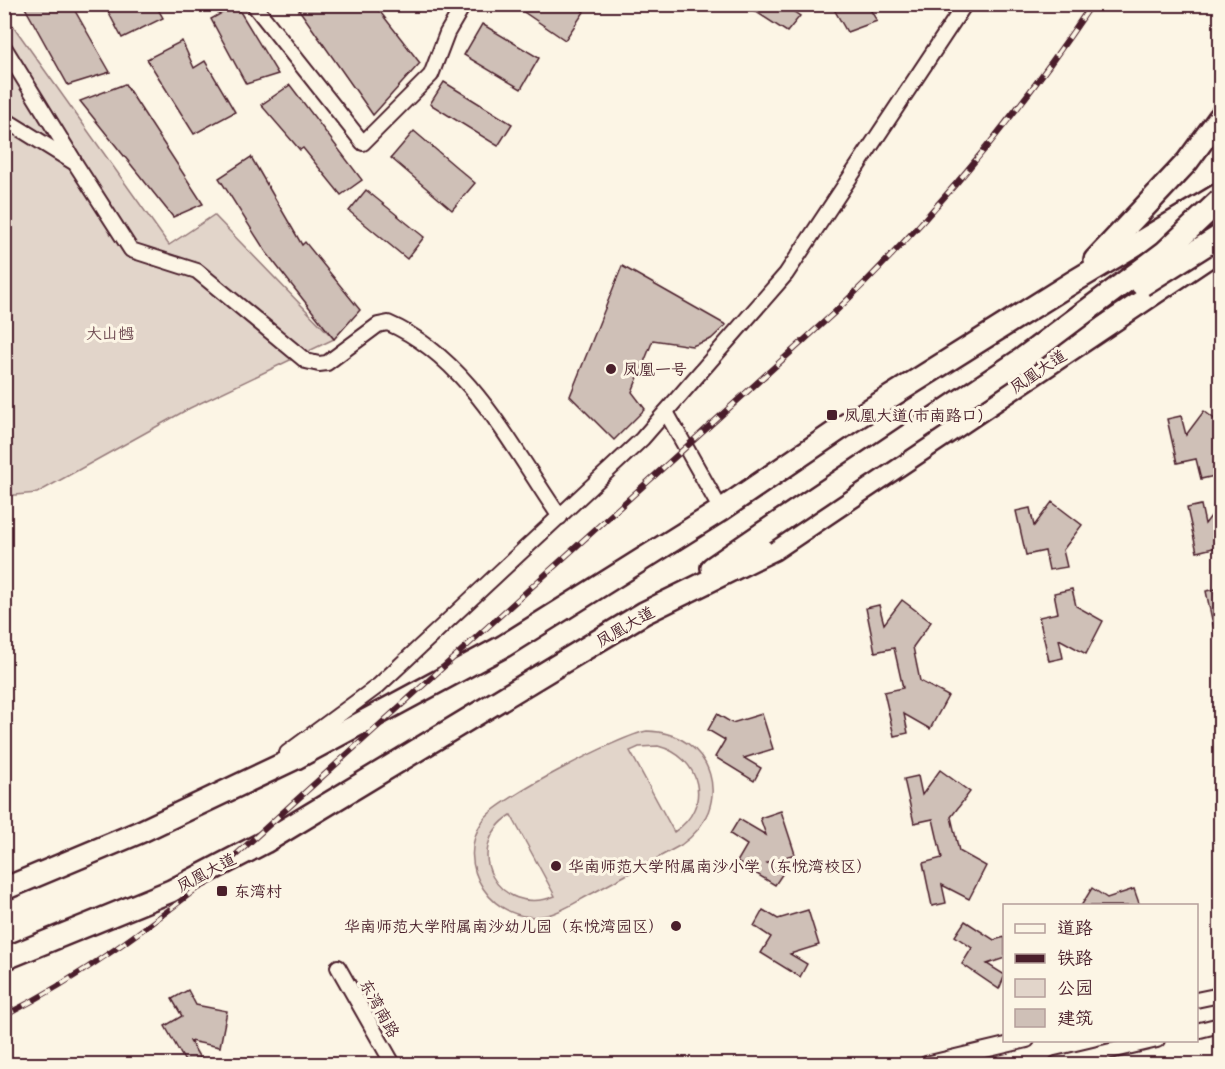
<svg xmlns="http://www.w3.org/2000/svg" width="1225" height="1069" font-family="Mali,'LXGW WenKai TC',sans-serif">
  <rect width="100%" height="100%" fill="#fcf5e5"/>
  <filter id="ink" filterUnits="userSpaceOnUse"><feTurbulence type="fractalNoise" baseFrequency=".0167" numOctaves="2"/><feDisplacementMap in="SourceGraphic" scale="12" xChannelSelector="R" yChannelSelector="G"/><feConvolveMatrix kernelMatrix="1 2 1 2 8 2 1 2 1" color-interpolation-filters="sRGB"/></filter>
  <g filter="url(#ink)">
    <g fill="#e2d5ca" stroke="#967a7a" stroke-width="1.5" fill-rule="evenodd">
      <polygon points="4,13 169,245 214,215 334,339 190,408 37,493 5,496"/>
      <path d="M647,731C714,732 736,807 681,845C652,861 622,877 593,893C579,900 564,911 548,915C494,928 451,864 484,819C498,799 621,735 647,731ZM658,746C701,757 713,807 674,832L630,751L639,747ZM511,815L555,896C498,919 460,848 511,815Z"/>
    </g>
    <g fill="#cfc0b7" stroke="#4a1f2b" stroke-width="1.5">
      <polygon points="23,4 71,4 110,72 68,85"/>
      <polygon points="104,4 155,4 163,18 122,38"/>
      <polygon points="295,4 374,4 420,63 373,115"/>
      <polygon points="512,4 573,4 584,12 565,40"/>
      <polygon points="744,4 782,4 800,16 787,32"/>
      <polygon points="831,4 867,4 877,21 847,32"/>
      <polygon points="236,5 278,74 246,84 211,19"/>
      <polygon points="482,24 539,58 521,89 464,55"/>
      <polygon points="182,41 194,68 205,61 235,112 194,134 147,59"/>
      <polygon points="444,82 512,124 498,146 430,104"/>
      <polygon points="125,84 203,204 173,217 80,101"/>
      <polygon points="290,85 362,180 341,195 303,148 300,150 261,105"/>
      <polygon points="414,131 475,183 452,210 391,158"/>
      <polygon points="251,157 302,245 305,242 360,310 334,339 266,252 219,178"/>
      <polygon points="366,190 424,237 407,259 349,211"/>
      <polygon points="622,266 726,325 711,339 692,346 653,340 632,392 645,409 614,440 570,396"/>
      <polygon points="1204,411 1221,424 1221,450 1215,458 1219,475 1201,479 1196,459 1177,463 1167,419 1181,416 1186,435"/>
      <polygon points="1052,502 1082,525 1063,550 1067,567 1049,570 1045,551 1026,555 1016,511 1030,508 1034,526"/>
      <polygon points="1221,503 1221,546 1197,552 1187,508 1201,505 1205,524"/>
      <polygon points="1221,588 1221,639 1216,639 1206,591"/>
      <polygon points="1072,589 1076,606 1103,621 1086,654 1059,639 1063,658 1049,661 1039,617 1058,613 1054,593"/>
      <polygon points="902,600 931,622 913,647 920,681 948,696 930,729 904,714 908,733 894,736 884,692 903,688 894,648 875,652 866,608 879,605 884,624"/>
      <polygon points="717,714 732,723 762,714 773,749 744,758 761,768 754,781 715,757 725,740 708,730"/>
      <polygon points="940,770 970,792 951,817 959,851 986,866 969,899 942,885 946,903 932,906 923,863 942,858 933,819 914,823 904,779 918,776 922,795"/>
      <polygon points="781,811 795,854 767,863 783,873 775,885 737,862 747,845 730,834 739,819 766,835 760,818"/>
      <polygon points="1092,888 1107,898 1134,889 1140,906 1081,906"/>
      <polygon points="763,910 778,919 808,910 819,945 790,954 807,964 800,977 761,953 771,937 754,926"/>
      <polygon points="965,921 994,940 1005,937 1005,958 987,964 1005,975 999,989 962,964 972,948 955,936"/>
      <polygon points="188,990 196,1005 227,1011 220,1047 190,1041 200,1058 187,1065 165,1026 182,1016 172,999"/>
    </g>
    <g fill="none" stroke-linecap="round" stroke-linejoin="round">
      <g stroke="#4a1f2b" stroke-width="18">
        <g id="minor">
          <polyline points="253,4 363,143 431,75 447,33 464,4"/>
          <polyline points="4,47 73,159"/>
          <path d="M4,119L75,163L131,250L197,271L306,361L319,364L327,363L378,325L388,323C469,358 512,448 560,517"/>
          <polyline points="666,412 721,510"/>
          <polyline points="287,753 378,686 642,439 786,274 965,4"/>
          <polyline points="338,967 393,1064"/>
          <polyline points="1196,1000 1220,995"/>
          <polyline points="1196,1031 1220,1025"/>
          <polyline points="926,1064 1027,1040"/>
          <polyline points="1056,1064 1157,1040"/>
        </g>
      </g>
      <g stroke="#4a1f2b" stroke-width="26">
        <g id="primary">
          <polyline points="1095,260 1187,162 1220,117"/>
          <polyline points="712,568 763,533"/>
          <polyline points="4,889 140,832 296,758 504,646 721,510 850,422 1073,282 1220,194"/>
          <polyline points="4,959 171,891 265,842 644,613 774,549 1220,249"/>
        </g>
      </g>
      <use href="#minor" stroke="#fcf5e5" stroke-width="14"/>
      <use href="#primary" stroke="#fcf5e5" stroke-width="21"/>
      <g stroke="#4a1f2b" stroke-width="6">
        <path id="rail" d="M4,1016C81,977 149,927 216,873L834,313C931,220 1017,116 1092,4"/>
      </g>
      <use href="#rail" stroke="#fcf5e5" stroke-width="4" stroke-dasharray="11" stroke-linecap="butt"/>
      <g stroke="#4a1f2b" stroke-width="26" stroke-linecap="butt">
        <g id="primary-bridge">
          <polyline points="1142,285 1220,236"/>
          <polyline points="763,533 1022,359 1165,252 1220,200"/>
        </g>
      </g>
      <use href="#primary-bridge" stroke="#fcf5e5" stroke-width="21"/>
    </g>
  </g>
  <g fill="#4a1f2b" stroke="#fcf5e5" stroke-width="2">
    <circle cx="611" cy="369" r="6"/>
    <rect x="826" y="409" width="12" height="12" rx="3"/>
    <circle cx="556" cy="866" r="6"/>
    <rect x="216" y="885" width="12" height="12" rx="3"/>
    <circle cx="676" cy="926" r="6"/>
  </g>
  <g text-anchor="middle" stroke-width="6" stroke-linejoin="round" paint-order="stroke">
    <g font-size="16" fill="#704c53" stroke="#fcf5e5">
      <text x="110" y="339">大山乸</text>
    </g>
    <g font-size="16" fill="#4a1f2b" stroke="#fcf5e5" text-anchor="start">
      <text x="623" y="375">凤凰一号</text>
      <text x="844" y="421">凤凰大道(市南路口)</text>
      <text x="568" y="872">华南师范大学附属南沙小学（东悦湾校区）</text>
      <text x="234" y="897">东湾村</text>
      <text x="664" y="932" text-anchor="end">华南师范大学附属南沙幼儿园（东悦湾园区）</text>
    </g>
    <g font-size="16" fill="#4a1f2b" stroke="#fcf5e5">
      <text transform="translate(1038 371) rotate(-34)" y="6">凤凰大道</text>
      <text transform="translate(625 626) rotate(-30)" y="6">凤凰大道</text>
      <text transform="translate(206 872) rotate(-28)" y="6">凤凰大道</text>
      <text transform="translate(380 1008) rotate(61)" y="6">东湾南路</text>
    </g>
  </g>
  <rect width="1225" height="1069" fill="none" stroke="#fcf5e5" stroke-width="24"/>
  <rect x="12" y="12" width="1201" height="1045" fill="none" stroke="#4a1f2b" stroke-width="2" filter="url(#ink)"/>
  <rect x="1003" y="904" width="195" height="138" fill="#fcf5e5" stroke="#b59f9b" stroke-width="1.5"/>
  <rect x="1015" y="924" width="30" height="9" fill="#fcf5e5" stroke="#b59f9b" stroke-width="1.5"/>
  <text x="1057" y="934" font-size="18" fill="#4a1f2b">道路</text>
  <rect x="1015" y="954" width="30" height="9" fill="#4a1f2b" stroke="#b59f9b" stroke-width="1.5"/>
  <text x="1057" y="964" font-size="18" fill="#4a1f2b">铁路</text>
  <rect x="1015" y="979" width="30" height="18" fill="#e2d5ca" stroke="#b59f9b" stroke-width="1.5"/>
  <text x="1057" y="994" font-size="18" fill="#4a1f2b">公园</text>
  <rect x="1015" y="1009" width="30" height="18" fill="#cfc0b7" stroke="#b59f9b" stroke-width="1.5"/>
  <text x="1057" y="1024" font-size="18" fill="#4a1f2b">建筑</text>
</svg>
